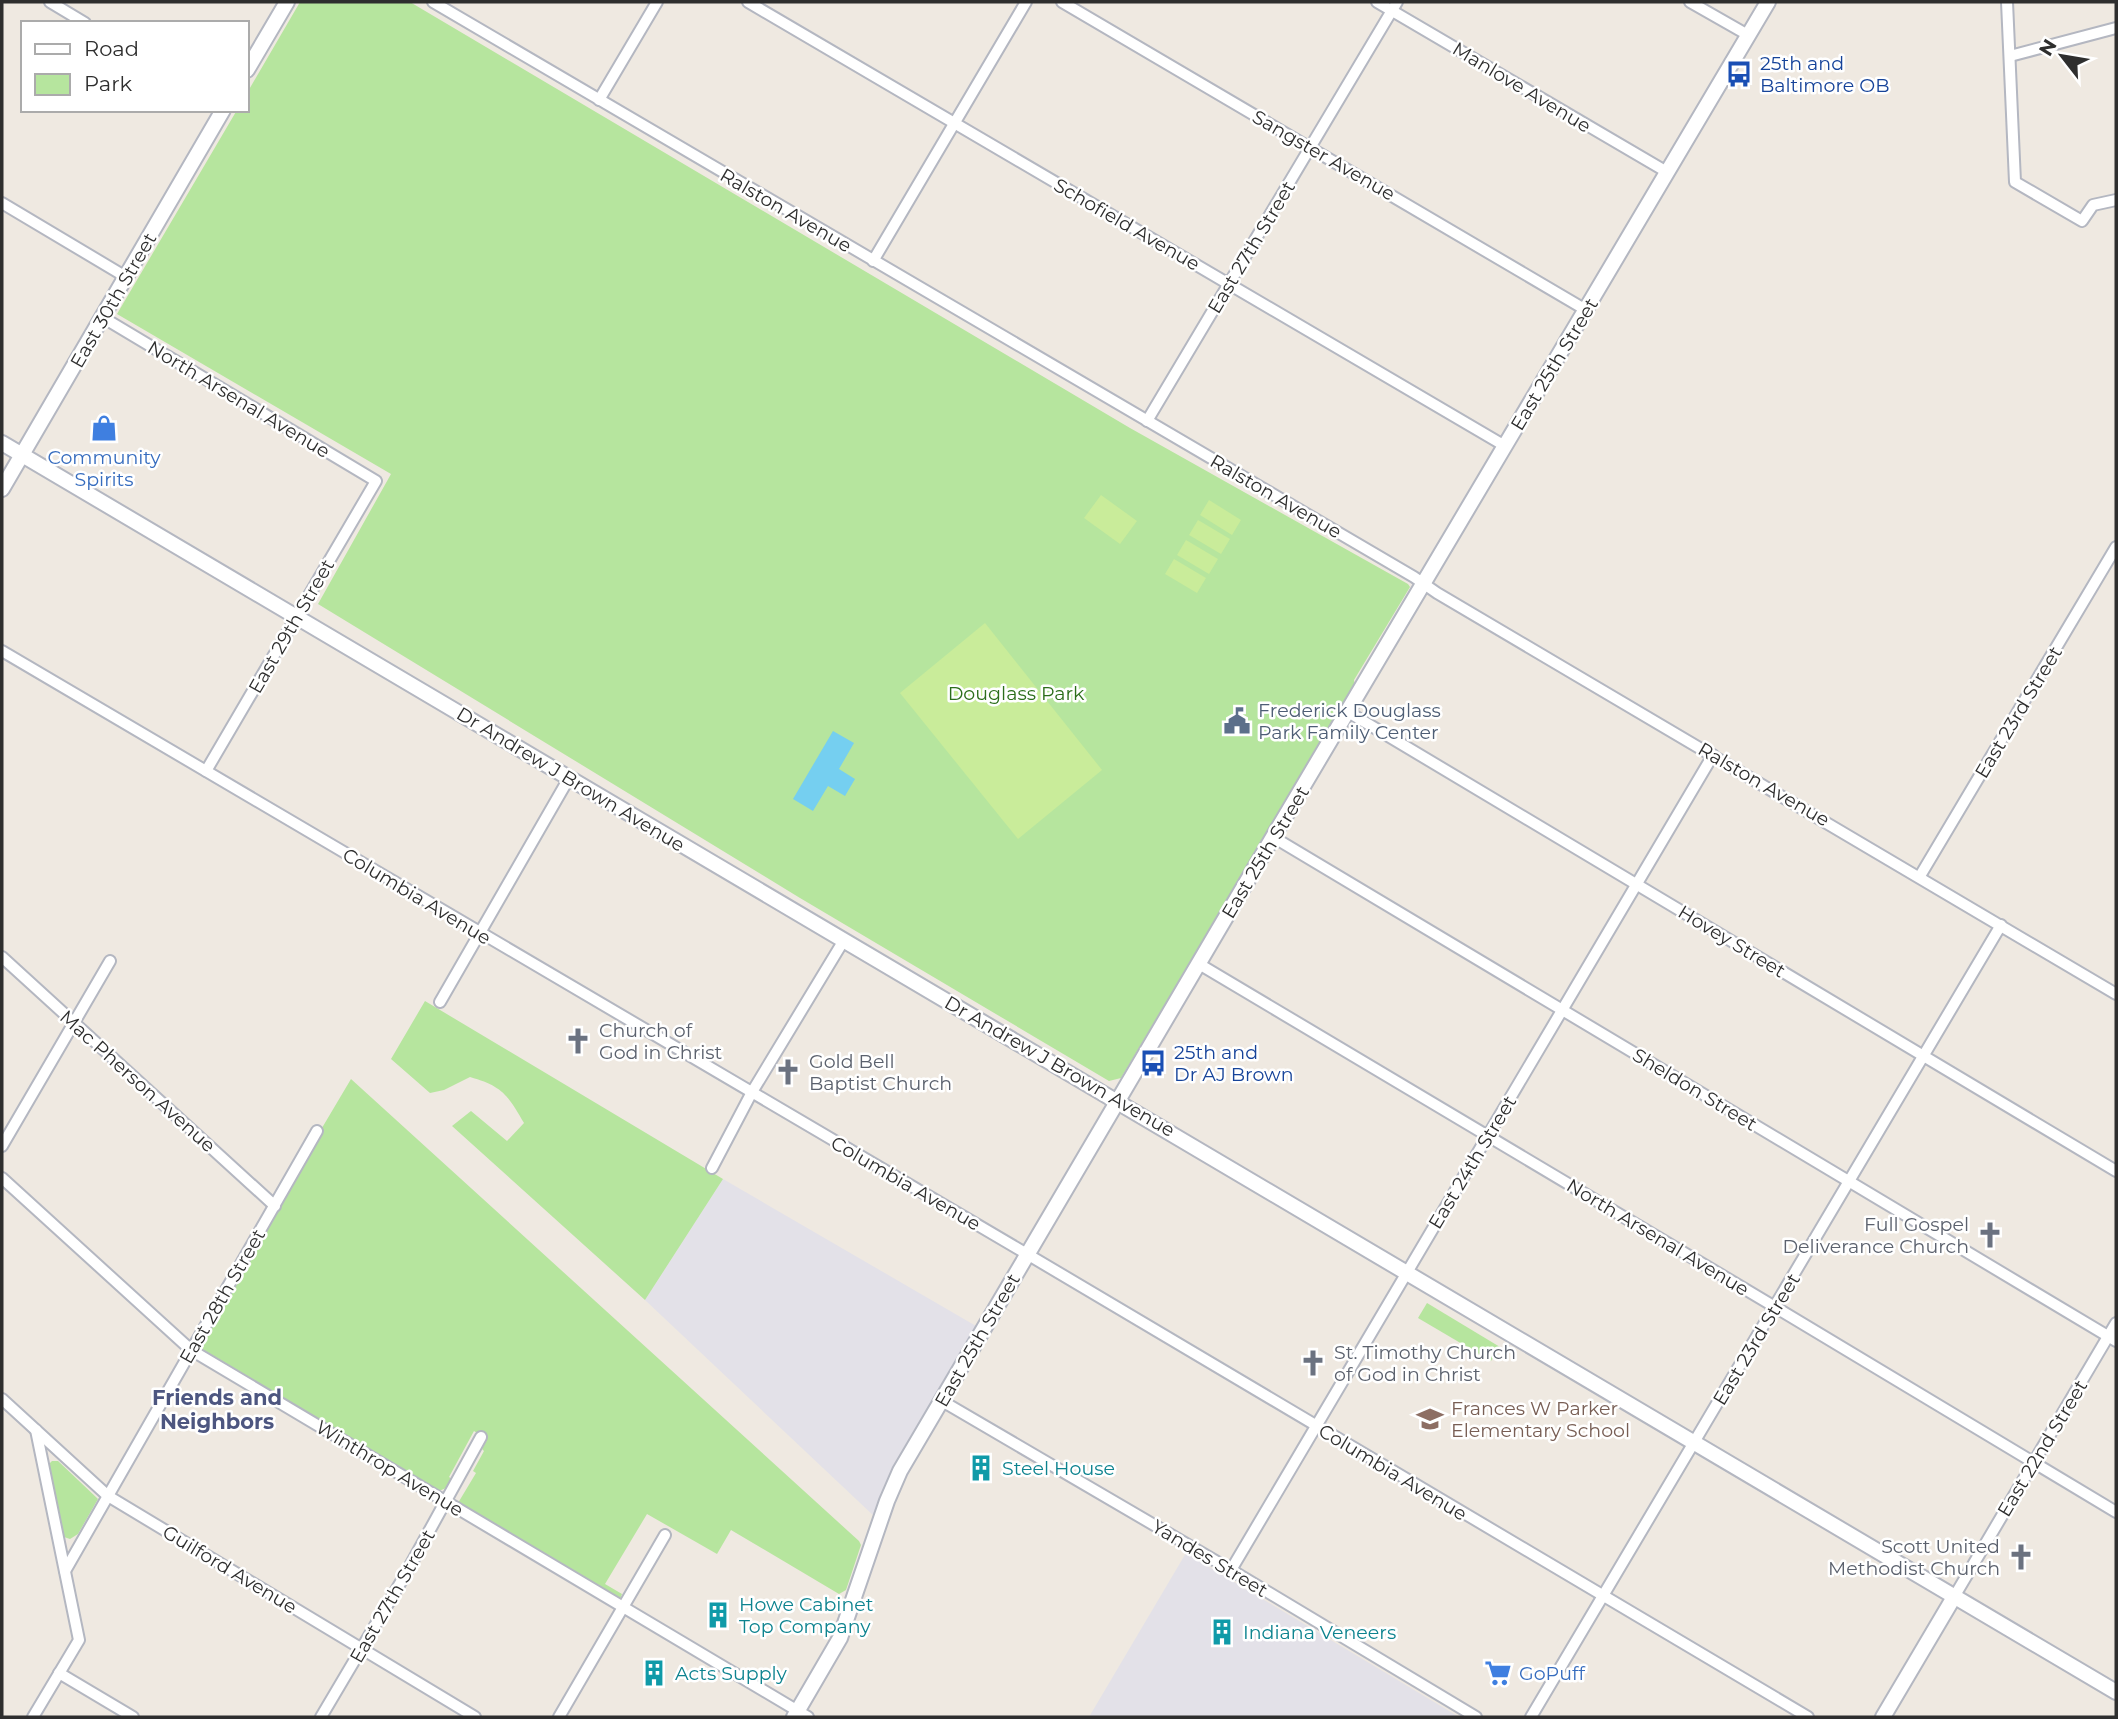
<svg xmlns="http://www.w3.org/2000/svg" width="2118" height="1719" font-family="Montserrat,sans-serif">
  <rect width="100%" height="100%" fill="#efe9e1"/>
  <g fill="#e3e1e8">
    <polygon points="723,1179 976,1326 888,1478 875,1517 645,1300"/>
    <polygon points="1186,1553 1459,1717 1089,1717"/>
  </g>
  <g fill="#b6e59e">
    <polygon points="300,2 410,2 1130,428 1408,584 1410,587 1354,680 1355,686 1121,1078 1109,1081 800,898 318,604 391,474 117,314 237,110 247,110 247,93"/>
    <path d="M425,1001L723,1179L645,1300L452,1126L471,1111L507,1141L524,1123C508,1095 502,1086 470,1077L444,1090L430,1093L391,1059Z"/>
    <polygon points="351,1079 859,1541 861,1545 846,1590 839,1594 731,1530 717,1554 647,1514 605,1584 622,1594 620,1599 458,1503 476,1473 473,1471 484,1451 482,1449 487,1440 474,1431 449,1477 452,1479 446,1488 439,1491 202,1349 204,1345 200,1343 316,1138"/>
    <polygon points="1427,1303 1500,1347 1491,1361 1418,1318"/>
    <polygon points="52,1461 58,1461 98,1499 78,1534 70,1539 64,1537 61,1532 47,1466"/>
  </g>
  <g fill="#c9ec9a">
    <polygon points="1101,495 1137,521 1120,544 1084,518"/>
    <polygon points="1209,500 1241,520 1232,535 1200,515"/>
    <polygon points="1198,520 1230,539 1221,554 1189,535"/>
    <polygon points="1186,540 1218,559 1209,574 1177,555"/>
    <polygon points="1174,559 1206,578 1197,593 1165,574"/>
    <polygon points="985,623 1102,770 1018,839 900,693"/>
  </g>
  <polygon fill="#75cff0" points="833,731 854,743 839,769 855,779 845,796 828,786 813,811 793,799"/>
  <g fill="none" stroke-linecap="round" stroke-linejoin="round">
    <g stroke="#b4b7c1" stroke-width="14">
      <g id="street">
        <polyline points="50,2 85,23"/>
        <polyline points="433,2 1414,577 1437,593 2116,994"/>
        <polyline points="748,2 1505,446"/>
        <polyline points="1062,2 1586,310"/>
        <polyline points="1377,2 1667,172"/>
        <polyline points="1690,2 1748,35"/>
        <polyline points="2007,2 2015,182 2082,221 2093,205 2116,200"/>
        <polyline points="2010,56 2116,28"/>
        <polyline points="599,100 657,2"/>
        <polyline points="2,203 126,277"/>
        <polyline points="873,261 1026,2"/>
        <polyline points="102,317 376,481 206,771"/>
        <polyline points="1147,421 1397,2"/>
        <polyline points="2,651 1027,1254 1808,1717"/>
        <polyline points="1348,712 2116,1171"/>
        <polyline points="1273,837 2116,1341"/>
        <polyline points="1920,876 2116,547"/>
        <polyline points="2,957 275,1206"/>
        <polyline points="1199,964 1775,1307 2116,1512"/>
        <polyline points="440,1002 569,778"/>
        <polyline points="2,1146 110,961"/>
        <polyline points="712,1168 752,1092 844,940"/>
        <polyline points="2,1178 191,1350 808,1717"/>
        <polyline points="2,1399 108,1496 475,1717"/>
        <polyline points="942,1401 1231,1570 1476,1717"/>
        <polyline points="1231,1570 1713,755"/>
        <polyline points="65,1571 317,1131"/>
        <polyline points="1954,1597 2116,1323"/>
        <polyline points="59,1673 133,1717"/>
        <polyline points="33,1717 79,1640 36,1430"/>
        <polyline points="321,1717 405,1575 481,1437"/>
        <polyline points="559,1717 665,1535"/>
        <polyline points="1531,1717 2001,925"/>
      </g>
    </g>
    <g stroke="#b4b7c1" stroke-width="18">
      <g id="secondary">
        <polyline points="247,70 287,2"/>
        <polyline points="2,443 2116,1692"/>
        <polyline points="2,489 223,110"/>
        <polyline points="794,1717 840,1638 887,1501 900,1471 1273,837 1768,2"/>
        <polyline points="1883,1717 1954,1597"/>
      </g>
    </g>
    <use href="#street" stroke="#fff" stroke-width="10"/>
    <use href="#secondary" stroke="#fff" stroke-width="14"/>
  </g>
  <defs>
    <g id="bus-bare" transform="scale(2.1)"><path d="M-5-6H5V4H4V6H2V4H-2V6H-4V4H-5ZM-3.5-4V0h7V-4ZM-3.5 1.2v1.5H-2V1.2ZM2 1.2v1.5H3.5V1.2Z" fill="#1a4fb4" stroke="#fff" stroke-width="2.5" paint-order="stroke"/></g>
    <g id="shop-bare" transform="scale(2.1)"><path d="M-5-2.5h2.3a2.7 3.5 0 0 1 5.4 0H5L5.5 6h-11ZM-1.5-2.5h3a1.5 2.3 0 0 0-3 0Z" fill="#3f7fe0" stroke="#fff" stroke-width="2.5" paint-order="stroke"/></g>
    <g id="civic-bare" transform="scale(2.1)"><path d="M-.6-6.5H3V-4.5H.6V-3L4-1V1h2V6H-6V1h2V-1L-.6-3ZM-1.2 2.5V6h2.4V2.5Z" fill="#5c6f8a" stroke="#fff" stroke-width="2.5" paint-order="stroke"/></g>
    <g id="church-bare" transform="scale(2.1)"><path d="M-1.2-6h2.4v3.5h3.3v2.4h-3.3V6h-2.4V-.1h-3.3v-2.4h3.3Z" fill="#6b7280" stroke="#fff" stroke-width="2.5" paint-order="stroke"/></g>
    <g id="school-bare" transform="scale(2.1)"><path d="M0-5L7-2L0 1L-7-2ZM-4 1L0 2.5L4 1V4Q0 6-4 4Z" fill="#8d6e63" stroke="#fff" stroke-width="2.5" paint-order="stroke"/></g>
    <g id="building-bare" transform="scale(2.1)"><path d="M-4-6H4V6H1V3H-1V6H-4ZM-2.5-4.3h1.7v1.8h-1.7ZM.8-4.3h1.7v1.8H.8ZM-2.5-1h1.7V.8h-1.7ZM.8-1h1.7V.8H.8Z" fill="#0f9aa8" stroke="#fff" stroke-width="2.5" paint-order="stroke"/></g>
    <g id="supermarket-bare" transform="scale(2.1)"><path d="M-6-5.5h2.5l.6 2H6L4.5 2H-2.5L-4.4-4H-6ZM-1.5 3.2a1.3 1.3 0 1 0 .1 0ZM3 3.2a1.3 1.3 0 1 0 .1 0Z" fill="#3f7fe0" stroke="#fff" stroke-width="2.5" paint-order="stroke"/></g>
  </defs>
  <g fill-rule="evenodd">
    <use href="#bus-bare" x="1739" y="74"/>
    <use href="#shop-bare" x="104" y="428"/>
    <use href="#civic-bare" x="1237" y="721"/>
    <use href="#church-bare" x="578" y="1041"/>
    <use href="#bus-bare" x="1153" y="1063"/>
    <use href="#church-bare" x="788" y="1072"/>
    <use href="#church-bare" x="1990" y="1235"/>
    <use href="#church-bare" x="1313" y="1363"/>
    <use href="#school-bare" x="1430" y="1419"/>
    <use href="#building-bare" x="981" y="1468"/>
    <use href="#church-bare" x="2021" y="1557"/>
    <use href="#building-bare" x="718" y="1615"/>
    <use href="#building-bare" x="1222" y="1632"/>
    <use href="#building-bare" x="654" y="1673"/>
    <use href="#supermarket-bare" x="1498" y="1673"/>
  </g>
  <g text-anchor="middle" stroke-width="5" stroke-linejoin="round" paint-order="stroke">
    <g font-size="19" fill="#164399" stroke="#fff" text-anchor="start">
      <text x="1760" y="70">25th and<tspan x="1760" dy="22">Baltimore OB</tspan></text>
      <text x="1174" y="1059">25th and<tspan x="1174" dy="22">Dr AJ Brown</tspan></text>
    </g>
    <g font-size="19" fill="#2e2e2e" stroke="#fff">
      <text transform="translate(1522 87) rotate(31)" y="7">Manlove Avenue</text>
      <text transform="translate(1324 155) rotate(30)" y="7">Sangster Avenue</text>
      <text transform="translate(786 210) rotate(30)" y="7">Ralston Avenue</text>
      <text transform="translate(1127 224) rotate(30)" y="7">Schofield Avenue</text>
      <text transform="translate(1251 247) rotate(-59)" y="7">East 27th Street</text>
      <text transform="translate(113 300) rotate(-60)" y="7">East 30th Street</text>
      <text transform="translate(1554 364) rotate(-59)" y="7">East 25th Street</text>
      <text transform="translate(239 399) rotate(31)" y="7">North Arsenal Avenue</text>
      <text transform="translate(1276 496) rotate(30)" y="7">Ralston Avenue</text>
      <text transform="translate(291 626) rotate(-60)" y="7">East 29th Street</text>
      <text transform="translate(2018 712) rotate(-59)" y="7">East 23rd Street</text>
      <text transform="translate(571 779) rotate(31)" y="7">Dr Andrew J Brown Avenue</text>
      <text transform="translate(1764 784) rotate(30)" y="7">Ralston Avenue</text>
      <text transform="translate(1265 852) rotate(-59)" y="7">East 25th Street</text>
      <text transform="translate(417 896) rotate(31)" y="7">Columbia Avenue</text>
      <text transform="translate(1732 941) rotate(31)" y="7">Hovey Street</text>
      <text transform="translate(1060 1066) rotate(30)" y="7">Dr Andrew J Brown Avenue</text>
      <text transform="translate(138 1081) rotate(42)" y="7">Mac Pherson Avenue</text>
      <text transform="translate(1695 1089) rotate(31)" y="7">Sheldon Street</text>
      <text transform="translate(1472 1162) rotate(-59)" y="7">East 24th Street</text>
      <text transform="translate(906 1183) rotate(30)" y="7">Columbia Avenue</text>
      <text transform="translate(1658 1237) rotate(31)" y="7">North Arsenal Avenue</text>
      <text transform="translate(222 1296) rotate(-60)" y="7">East 28th Street</text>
      <text transform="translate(1756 1339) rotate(-59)" y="7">East 23rd Street</text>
      <text transform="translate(977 1340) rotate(-60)" y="7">East 25th Street</text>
      <text transform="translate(2042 1448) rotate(-59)" y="7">East 22nd Street</text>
      <text transform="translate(390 1468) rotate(31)" y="7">Winthrop Avenue</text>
      <text transform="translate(1393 1472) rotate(31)" y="7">Columbia Avenue</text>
      <text transform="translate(1210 1558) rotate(31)" y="7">Yandes Street</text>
      <text transform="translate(230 1569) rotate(31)" y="7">Guilford Avenue</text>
      <text transform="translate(392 1596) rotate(-60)" y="7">East 27th Street</text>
    </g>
    <g font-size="19" fill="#366cbe" stroke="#fff">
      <text x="104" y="464">Community<tspan x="104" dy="22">Spirits</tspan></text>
      <text x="1519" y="1680" text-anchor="start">GoPuff</text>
    </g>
    <g font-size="19" fill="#2c6e1b" stroke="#fff">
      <text x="1016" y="700">Douglass Park</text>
    </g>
    <g font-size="19" fill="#4e5e75" stroke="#fff" text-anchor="start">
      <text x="1258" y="717">Frederick Douglass<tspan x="1258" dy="22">Park Family Center</tspan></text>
    </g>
    <g font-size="19" fill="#5b616d" stroke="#fff" text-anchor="start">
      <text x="599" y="1037">Church of<tspan x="599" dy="22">God in Christ</tspan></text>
      <text x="809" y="1068">Gold Bell<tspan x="809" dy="22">Baptist Church</tspan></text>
      <text x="1969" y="1231" text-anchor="end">Full Gospel<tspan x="1969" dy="22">Deliverance Church</tspan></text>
      <text x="1334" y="1359">St. Timothy Church<tspan x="1334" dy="22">of God in Christ</tspan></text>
      <text x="2000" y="1553" text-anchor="end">Scott United<tspan x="2000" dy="22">Methodist Church</tspan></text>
    </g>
    <g font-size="19" fill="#785e54" stroke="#fff" text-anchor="start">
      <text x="1451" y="1415">Frances W Parker<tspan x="1451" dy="22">Elementary School</tspan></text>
    </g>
    <g font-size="19" fill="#0d838f" stroke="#fff" text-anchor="start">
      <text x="1002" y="1475">Steel House</text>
      <text x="739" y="1611">Howe Cabinet<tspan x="739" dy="22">Top Company</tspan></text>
      <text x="1243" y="1639">Indiana Veneers</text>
      <text x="675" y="1680">Acts Supply</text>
    </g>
    <g font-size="21" font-weight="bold" fill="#4d5680" stroke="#fff">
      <text x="217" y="1405">Friends and<tspan x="217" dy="24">Neighbors</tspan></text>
    </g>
  </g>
  <rect width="2118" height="1719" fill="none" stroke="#2e2e2e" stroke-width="7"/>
  <rect x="21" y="21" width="228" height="91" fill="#ffffff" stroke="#ababab" stroke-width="2"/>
  <rect x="35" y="44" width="35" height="10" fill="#ffffff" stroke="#ababab" stroke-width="2"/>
  <text x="84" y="56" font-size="21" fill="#2e2e2e">Road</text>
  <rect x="35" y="74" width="35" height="21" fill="#b6e59e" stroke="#ababab" stroke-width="2"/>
  <text x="84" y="91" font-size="21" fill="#2e2e2e">Park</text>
  <g transform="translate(2062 56) rotate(301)" stroke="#ffffff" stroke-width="5" paint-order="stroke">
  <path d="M0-5L12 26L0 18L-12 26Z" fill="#2e2e2e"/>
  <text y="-10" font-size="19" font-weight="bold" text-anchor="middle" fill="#2e2e2e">N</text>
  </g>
</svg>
